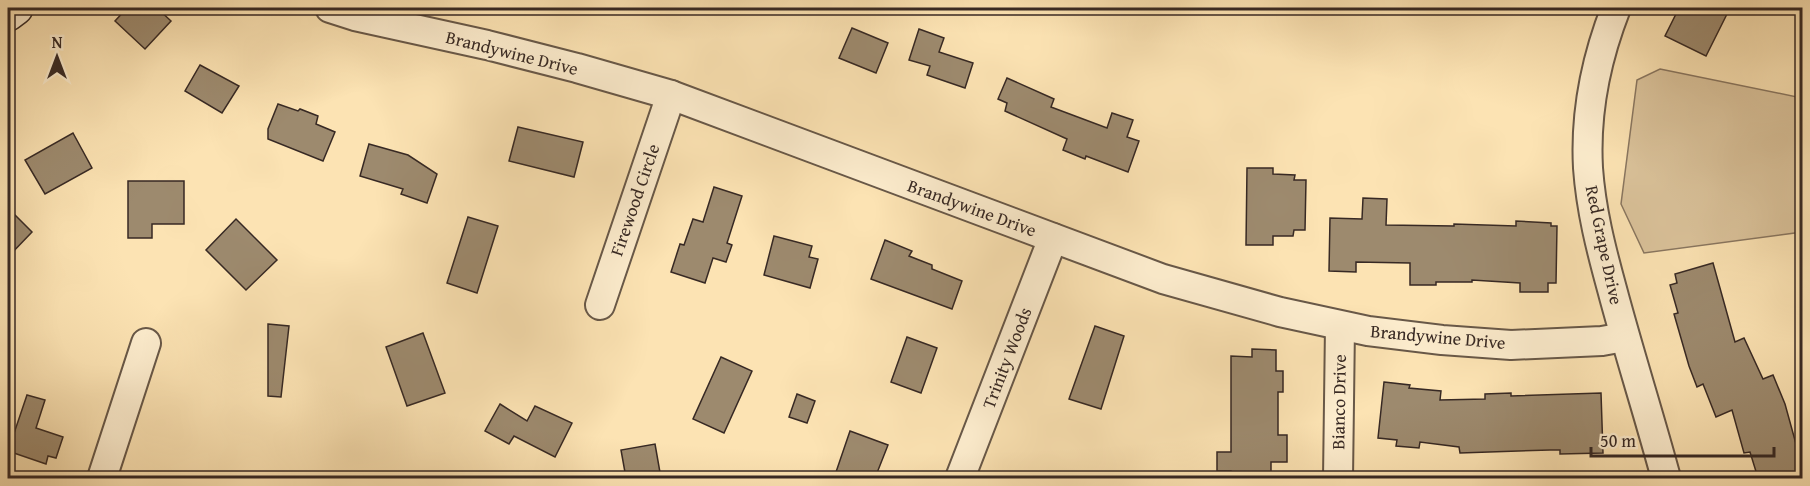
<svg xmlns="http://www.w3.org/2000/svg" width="1810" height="486" font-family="'Gentium Book Plus',serif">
  <rect width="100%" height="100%" fill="#fce3b3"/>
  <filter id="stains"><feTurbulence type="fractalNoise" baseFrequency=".00333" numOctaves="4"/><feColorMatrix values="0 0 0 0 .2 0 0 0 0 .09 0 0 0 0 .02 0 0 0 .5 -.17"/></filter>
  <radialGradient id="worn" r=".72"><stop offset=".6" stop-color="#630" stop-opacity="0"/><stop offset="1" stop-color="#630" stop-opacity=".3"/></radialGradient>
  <polygon fill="#dbc39b" stroke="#897660" stroke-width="1.5" points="1660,69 1802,98 1802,232 1644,253 1621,204 1637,80"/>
  <g fill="#9d8a6e" stroke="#372924" stroke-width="1.5">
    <polygon points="127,8 157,8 171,21 145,49 115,21"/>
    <polygon points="1679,8 1730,8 1706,56 1665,36"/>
    <polygon points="852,28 888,43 876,73 839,58"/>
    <polygon points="919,29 944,38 939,52 973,63 965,88 927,75 930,66 909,60"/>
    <polygon points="200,65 239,86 222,113 185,91"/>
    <polygon points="1007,78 1054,99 1051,107 1107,128 1112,113 1133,120 1127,137 1139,141 1128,172 1086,156 1085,159 1063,150 1067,139 1005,111 1007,103 998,99"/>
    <polygon points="278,104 298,111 300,109 318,116 316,124 335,132 323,161 268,139 268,129"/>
    <polygon points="518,127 583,142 574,177 509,161"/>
    <polygon points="73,133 92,168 45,194 25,160"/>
    <polygon points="369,144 408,155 437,174 427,203 401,194 403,189 360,176"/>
    <polygon points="1247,168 1273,168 1273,174 1295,175 1294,180 1306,180 1305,230 1294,230 1293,236 1273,236 1273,245 1246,245"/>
    <polygon points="128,181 184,181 184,224 152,224 152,238 128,238"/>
    <polygon points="714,187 742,196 727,243 732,245 726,262 713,258 705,283 671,272 680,244 684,245 693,219 703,222"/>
    <polygon points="1363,198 1387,199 1386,225 1454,226 1454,224 1516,226 1516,221 1551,223 1551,226 1557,226 1556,283 1548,283 1548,292 1520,292 1520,283 1472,280 1472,282 1436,282 1436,285 1410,285 1410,263 1356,262 1356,272 1329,271 1330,218 1362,219"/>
    <polygon points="8,208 32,232 8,257"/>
    <polygon points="468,217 498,226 477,293 447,283"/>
    <polygon points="236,219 277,260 246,290 206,250"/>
    <polygon points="774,236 812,246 809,257 818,259 810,288 764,275"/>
    <polygon points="885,240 912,251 909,256 932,265 932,269 962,281 952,309 871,279"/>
    <polygon points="1713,263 1735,342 1744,338 1763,379 1773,375 1785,404 1796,444 1803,443 1803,478 1758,478 1750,452 1744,453 1732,410 1716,417 1703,384 1697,387 1689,366 1674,314 1678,313 1670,285 1677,283 1675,274"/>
    <polygon points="268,324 289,326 281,397 268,396"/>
    <polygon points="1095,326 1124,336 1101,409 1069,399"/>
    <polygon points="423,333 445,393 407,406 386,347"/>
    <polygon points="907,337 937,348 921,393 891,382"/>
    <polygon points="1252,349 1276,350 1276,371 1283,371 1283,392 1278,392 1278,435 1287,435 1287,462 1271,462 1271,478 1231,478 1231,471 1217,471 1217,452 1231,452 1231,356 1252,357"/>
    <polygon points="721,357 752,371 724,433 693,419"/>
    <polygon points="1384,382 1410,385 1409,388 1441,391 1440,400 1485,399 1485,394 1511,393 1511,396 1601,393 1603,453 1560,454 1560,450 1550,450 1460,453 1459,447 1420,442 1419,448 1396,446 1397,440 1378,438"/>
    <polygon points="797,394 815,401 807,423 789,417"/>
    <polygon points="27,395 45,400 36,428 63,437 56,458 48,456 46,464 8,451"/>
    <polygon points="500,404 527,421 535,406 572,423 555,457 514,436 509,444 485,431"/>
    <polygon points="850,431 888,445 875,478 852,478 836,472"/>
    <polygon points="655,444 661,478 626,478 621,450"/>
  </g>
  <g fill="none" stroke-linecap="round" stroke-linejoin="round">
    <g stroke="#685848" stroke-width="32">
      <g id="street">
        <polyline points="330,8 355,16 487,45 577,68 671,95 1163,279 1280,312 1368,331 1442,340 1511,345 1602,341 1624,337"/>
        <path d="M1616,8C1596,59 1585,113 1588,168C1591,210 1601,249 1612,289C1629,353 1649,415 1666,478"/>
        <polyline points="600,305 671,95"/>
        <polyline points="102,478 146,343"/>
        <polyline points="960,478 1053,238"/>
        <polyline points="1338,478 1340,326"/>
      </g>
    </g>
    <g stroke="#372924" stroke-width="36">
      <polyline id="secondary" points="8,14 16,8"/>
    </g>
    <use href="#street" stroke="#fdedce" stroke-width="28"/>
    <use href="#secondary" stroke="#fdedce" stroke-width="33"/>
  </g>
  <g text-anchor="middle" stroke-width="4.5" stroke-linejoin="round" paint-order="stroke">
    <g font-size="18" fill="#372924" stroke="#fdedce">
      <text transform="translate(512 53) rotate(14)" y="6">Brandywine Drive</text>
      <text transform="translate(635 200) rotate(-71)" y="6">Firewood Circle</text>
      <text transform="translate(972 208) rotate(20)" y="6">Brandywine Drive</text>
      <text transform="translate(1604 245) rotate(78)" y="6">Red Grape Drive</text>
      <text transform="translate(1438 337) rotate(5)" y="6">Brandywine Drive</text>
      <text transform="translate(1007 358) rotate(-69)" y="6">Trinity Woods</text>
      <text transform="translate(1339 402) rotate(-89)" y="6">Bianco Drive</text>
    </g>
  </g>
  <rect width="1810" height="486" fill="none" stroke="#fce3b3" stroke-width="30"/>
  <rect x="9" y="9" width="1792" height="468" fill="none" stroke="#372924" stroke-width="3"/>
  <rect x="15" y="15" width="1780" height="456" fill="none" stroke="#372924" stroke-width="1.5"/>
  <g transform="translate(57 57)" stroke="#fdedce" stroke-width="4.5" paint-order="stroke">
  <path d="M0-4.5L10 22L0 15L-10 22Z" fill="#372924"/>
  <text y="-9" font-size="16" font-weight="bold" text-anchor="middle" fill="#372924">N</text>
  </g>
  <path d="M1591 447v9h183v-9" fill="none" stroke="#372924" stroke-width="3"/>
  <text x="1600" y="447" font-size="18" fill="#372924" stroke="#fdedce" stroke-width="4.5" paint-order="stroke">50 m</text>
  <rect width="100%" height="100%" filter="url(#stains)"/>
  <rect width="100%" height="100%" fill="url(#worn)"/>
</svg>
